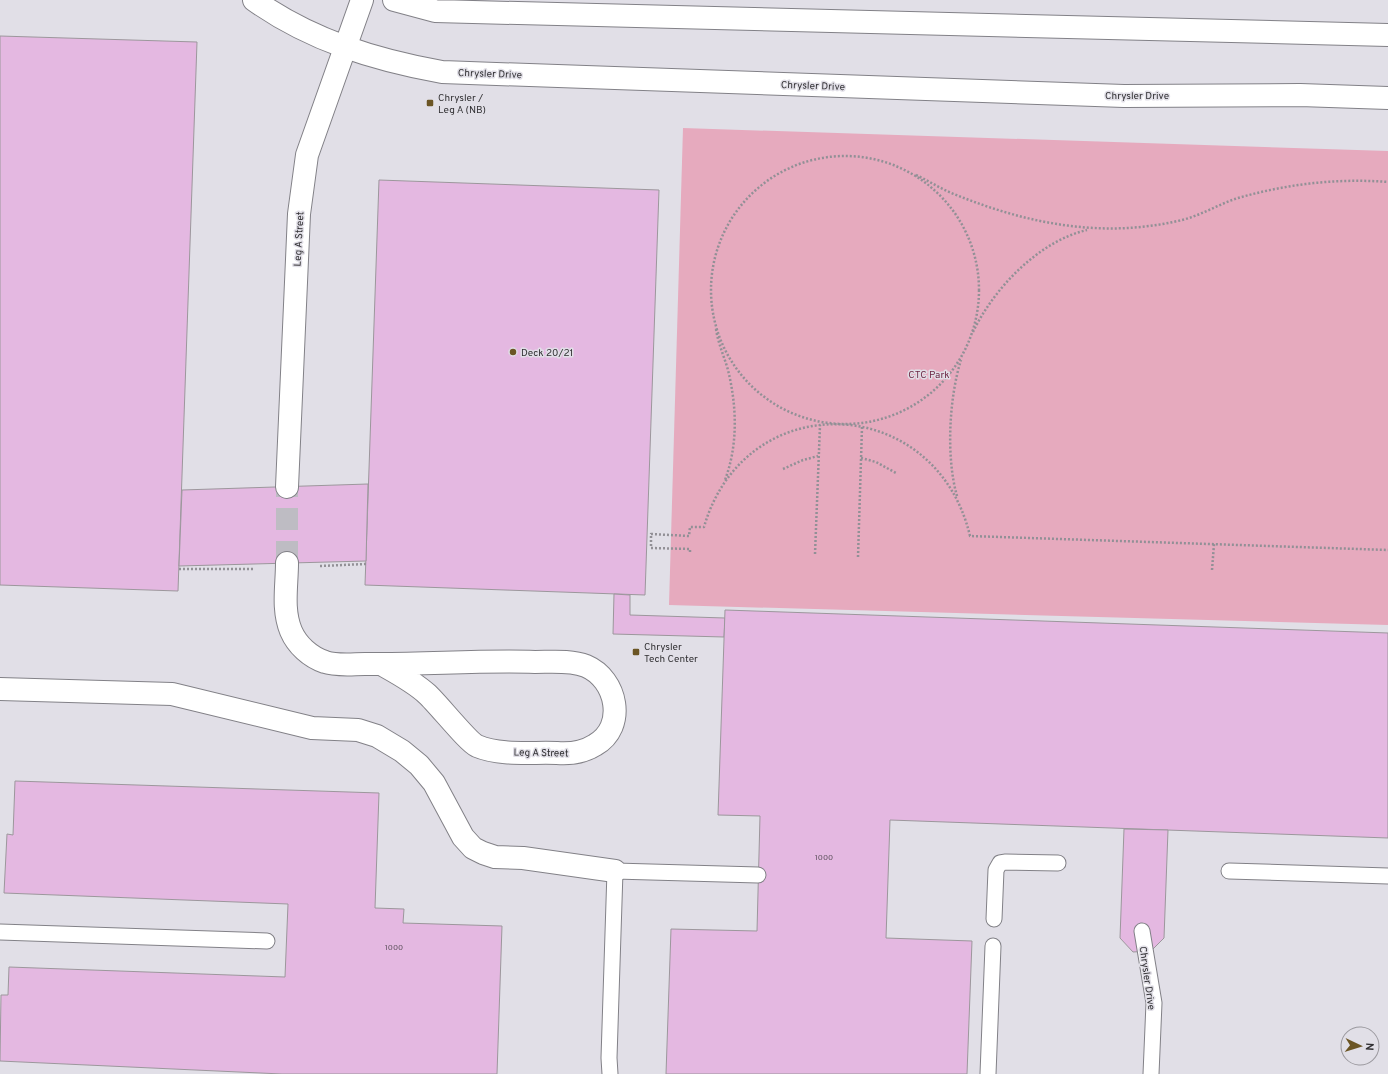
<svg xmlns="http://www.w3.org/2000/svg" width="1388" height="1074" font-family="Overpass,sans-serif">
  <rect width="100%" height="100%" fill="#e1dfe7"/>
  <polygon fill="#e6aabe" points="683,128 1388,151 1388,625 669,605"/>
  <g fill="#e4b8e1" stroke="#9c979c">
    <polygon points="0,36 197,42 178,591 0,585"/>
    <polygon points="379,180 659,190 645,595 365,585"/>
    <polygon points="368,484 366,561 179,566 182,490"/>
    <polygon points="614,594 630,595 630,615 725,618 724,637 613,634"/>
    <polygon points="725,610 1388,633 1388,838 890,820 886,938 972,941 967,1074 666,1074 671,929 757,931 760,816 718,815"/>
    <polygon points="15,781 379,793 375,908 404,909 403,923 502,926 497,1074 282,1074 0,1061 1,995 8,995 9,967 285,977 288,904 4,893 7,834 13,835"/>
    <polygon points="1124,829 1168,830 1164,938 1151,951 1133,952 1120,938"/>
  </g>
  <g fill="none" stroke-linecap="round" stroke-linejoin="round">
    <polyline stroke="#bebcc3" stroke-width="22" stroke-dasharray="22 11" stroke-linecap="butt" points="287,563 287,487"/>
    <g stroke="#828187" stroke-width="17">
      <g id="lane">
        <polyline points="1229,871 1388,876"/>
        <polyline points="994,919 996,870 1000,863 1006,862 1058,863"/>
        <polyline points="1142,931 1154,1003 1151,1074"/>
        <polyline points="0,932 267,941"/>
        <polyline points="610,1074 609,1058 615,871 758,875"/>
        <polyline points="988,1074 993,946"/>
      </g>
    </g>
    <g stroke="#828187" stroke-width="24">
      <g id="street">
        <path d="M254,0C310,40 375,60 442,72L1124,96L1300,95L1388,98"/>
        <polyline points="394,0 435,11 1388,35"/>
        <polyline points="287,487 299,214 307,155 362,0"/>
        <path d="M287,563C287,586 282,609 291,631C297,645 310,657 325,662C336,666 353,664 365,664C422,665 479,660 535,662C551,662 571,660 586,666C617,679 627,727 595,745C584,752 570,754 557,753C531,752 501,756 477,746C468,742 438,704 427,694C414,682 397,673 381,664"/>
        <polyline points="0,689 172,694 312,728 358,730 377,736 402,751 419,765 434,783 463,837 473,848 483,853 495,857 523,858 615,871"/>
      </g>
    </g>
    <g stroke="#929096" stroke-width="2.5" stroke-dasharray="2 2" stroke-linecap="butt">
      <circle cx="845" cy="290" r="134"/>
      <path d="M916,175C929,181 941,189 954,194C1027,224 1104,239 1182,220C1202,215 1219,204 1238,198C1287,184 1337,178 1388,182"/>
      <path d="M716,329C718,343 724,356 728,370C737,407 738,445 725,480"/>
      <path d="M973,332C994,288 1039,241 1087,230"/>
      <polyline points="861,458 876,462 896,473"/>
      <polyline points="783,469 803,460 818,456"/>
      <path d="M957,496C946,458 949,398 961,360"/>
      <path d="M690,552V549L651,548V534L689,536L690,527H704C745,385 936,392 970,536L1388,550"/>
      <polyline points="815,554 820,425"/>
      <polyline points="858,557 862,427"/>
      <polyline points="320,566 366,564"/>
      <polyline points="179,569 253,569"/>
      <polyline points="1212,570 1214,544"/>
    </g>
    <use href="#lane" stroke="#fff" stroke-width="15"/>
    <use href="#street" stroke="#fff" stroke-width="22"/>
  </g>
  <g fill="#6b5524" stroke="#e1dfe7" stroke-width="1.5">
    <rect x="426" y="99" width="8" height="8" rx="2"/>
    <circle cx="513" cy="352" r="4"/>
    <rect x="632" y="648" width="8" height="8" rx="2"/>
  </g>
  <g text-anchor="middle" stroke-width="3" stroke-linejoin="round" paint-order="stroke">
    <g font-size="8" fill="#5e525e">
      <text x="824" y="860">1000</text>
      <text x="394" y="950">1000</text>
    </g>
    <g font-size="10" fill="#313033" stroke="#e1dfe7">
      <text transform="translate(490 73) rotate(2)" y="4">Chrysler Drive</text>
      <text transform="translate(813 85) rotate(2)" y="4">Chrysler Drive</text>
      <text x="1137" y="99">Chrysler Drive</text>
      <text transform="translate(298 239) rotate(-87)" y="4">Leg A Street</text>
      <text transform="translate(541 752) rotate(1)" y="4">Leg A Street</text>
      <text transform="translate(1148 978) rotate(82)" y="4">Chrysler Drive</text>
    </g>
    <g font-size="10" fill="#313033" stroke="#e1dfe7" text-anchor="start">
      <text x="438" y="101">Chrysler /<tspan x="438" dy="12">Leg A (NB)</tspan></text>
      <text x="521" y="356">Deck 20/21</text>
      <text x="644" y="650">Chrysler<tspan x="644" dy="12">Tech Center</tspan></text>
    </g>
    <g font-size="10" fill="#6e2946" stroke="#e1dfe7">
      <text x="929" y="378">CTC Park</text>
    </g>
  </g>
  <g transform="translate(1360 1046) rotate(94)"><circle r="19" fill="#e1dfe7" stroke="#9b999f"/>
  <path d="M0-3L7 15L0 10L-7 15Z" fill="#6b5524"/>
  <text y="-6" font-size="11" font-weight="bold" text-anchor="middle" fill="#313033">N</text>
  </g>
</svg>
